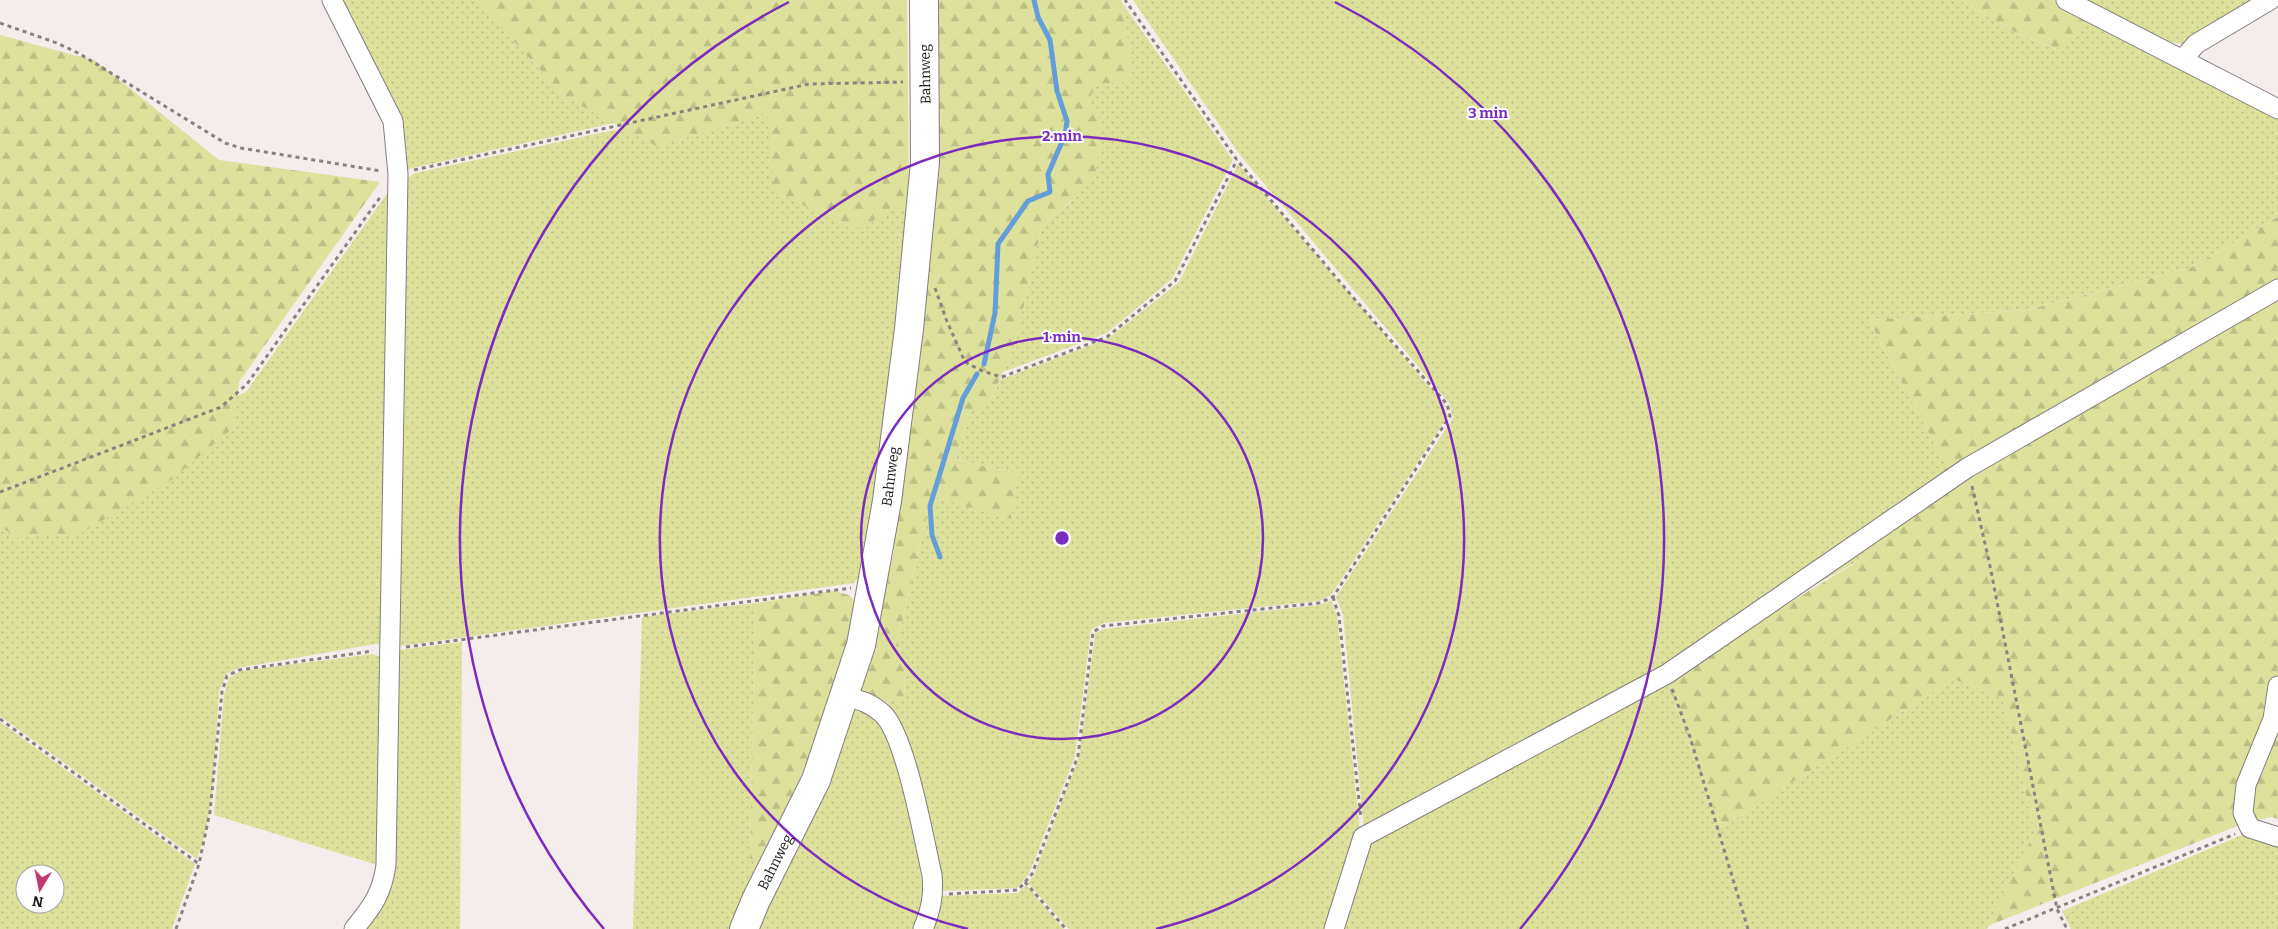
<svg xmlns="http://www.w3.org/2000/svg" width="2278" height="929" font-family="Bitter,serif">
  <defs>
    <pattern id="grass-dots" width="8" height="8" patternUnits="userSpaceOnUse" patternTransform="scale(1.25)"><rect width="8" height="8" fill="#dde19c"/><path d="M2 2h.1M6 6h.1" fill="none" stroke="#bdc086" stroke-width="1.8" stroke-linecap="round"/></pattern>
    <pattern id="forest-firs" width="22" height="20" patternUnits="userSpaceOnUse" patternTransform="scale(1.25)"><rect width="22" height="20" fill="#dde19c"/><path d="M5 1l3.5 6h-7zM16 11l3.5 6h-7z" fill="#bdc086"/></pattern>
  </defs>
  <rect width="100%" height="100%" fill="#f4edeb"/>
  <g fill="url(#grass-dots)" fill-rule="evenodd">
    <polygon points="335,0 476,0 565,97 614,123 404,170"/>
    <polygon points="1133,0 1959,0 2013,31 2055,49 2089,18 2278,116 2278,217 2190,268 2026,310 1869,320 1947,467 1865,557 1638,683 1364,829 1343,615 1336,597 1453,418 1449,403 1240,155"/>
    <polygon points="2083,0 2261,0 2183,44 2165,41"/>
    <polygon points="1123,4 1233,160 1172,279 1107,333 1003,372 1014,347 1042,226 1071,201 1102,126 1089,99 1097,83 1121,83 1132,75"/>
    <polygon points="767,114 909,203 901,305 864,570 854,583 393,647 406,179 415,173 623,128 656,146"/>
    <polygon points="1238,164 1444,404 1448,416 1331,595 1319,601 1103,623 1091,630 1075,756 1029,874 1017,888 939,891 897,722 887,702 904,697 905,673 898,641 931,496 1011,518 1018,474 956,459 970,411 991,399 1000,380 1109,338 1179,282"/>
    <path d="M391,188L381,643L238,668L227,674L219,691C215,745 216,809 197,859L0,716V525L15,538L234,427L237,396L246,392Z"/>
    <polygon points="1331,600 1337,616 1360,831 1330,929 1069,929 1028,883 1034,875 1079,757 1095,633 1104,629 1320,605"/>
    <polygon points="755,603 750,859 758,863 739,902 730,929 633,929 642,617"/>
    <polygon points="462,642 460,929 359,929 380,903 391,651"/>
    <polygon points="373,654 383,658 381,866 214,815 224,695 229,678 241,671"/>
    <polygon points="1665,678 1721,828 1953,679 2002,697 2035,831 1987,929 1340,929 1369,843"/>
    <polygon points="865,705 887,729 898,756 928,889 915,929 754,929 851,706"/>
    <path d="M0,722L195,864L172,929H0ZM25,874H55V904H25Z"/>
    <polygon points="2249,832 2278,842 2278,929 2071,929 2062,911"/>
    <polygon points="1026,885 1064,929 929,929 940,896 1018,893"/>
  </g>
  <g fill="url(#forest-firs)">
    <polygon points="476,0 907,0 909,203 854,230 774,191 767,114 656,146 565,97"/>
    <polygon points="933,0 1121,0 1123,4 1132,75 1121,83 1097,83 1089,99 1102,126 1095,179 1042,226 1014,348 991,399 984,408 970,411 956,459 1018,474 1011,519 931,496 898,641 905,673 904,697 887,702 859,688 893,556 935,208 936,23"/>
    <polygon points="1959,0 2054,0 2089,18 2078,36 2056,49 2013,31"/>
    <polygon points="0,35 96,61 219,160 380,182 239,382 234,427 171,480 81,533 15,538 0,525"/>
    <polygon points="2278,217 2278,819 2272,817 2247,822 1988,926 2035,831 2002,697 1953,679 1721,828 1665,678 1865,557 1947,467 1869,320 2027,310 2190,268"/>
    <polygon points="834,591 849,595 858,605 828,715 770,845 758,863 750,859 755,603"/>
  </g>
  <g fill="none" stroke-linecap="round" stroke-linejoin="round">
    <g stroke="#649ddc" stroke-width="5">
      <polyline points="984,364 995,313 998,244 1028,201 1050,192 1048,174 1065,135 1067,121 1057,91 1050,40 1038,17 1034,0"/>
      <polyline points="940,557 932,535 930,506 963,398 977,374"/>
    </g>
    <g stroke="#837e7c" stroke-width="21">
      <g id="street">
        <path d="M332,0L393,121L398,174L386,865C382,894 372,907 354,929"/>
        <polyline points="2066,0 2278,109"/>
        <polyline points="2183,59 2196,44 2270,0"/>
        <polyline points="2278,686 2273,719 2246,785 2243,813 2250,828 2278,837"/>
        <path d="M846,697C861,700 871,703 883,714C906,737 924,840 932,875C934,895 931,910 923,929"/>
        <polyline points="1334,929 1363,837 1667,674 1967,468 2278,289"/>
      </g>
    </g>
    <g stroke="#837e7c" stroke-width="30">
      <g id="secondary">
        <path id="s1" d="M744,929L756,900L816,780L861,645L887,501L909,329L925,162L924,0"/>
      </g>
    </g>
    <g stroke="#878381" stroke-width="3" stroke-dasharray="4 4" stroke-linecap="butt">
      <polyline points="0,23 57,43 80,54 225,143 241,148 381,171"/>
      <polyline points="414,170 809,84 903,82"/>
      <polyline points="935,288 946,319 965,362 982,371 1002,377 1107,337 1175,281 1237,160"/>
      <polyline points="1972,486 1990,566 2057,909 2067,929"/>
      <polyline points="0,492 221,407 247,384 381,196"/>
      <polyline points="1333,597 1339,616 1361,819"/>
      <polyline points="406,647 851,588"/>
      <polyline points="1672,689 1690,737 1748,929"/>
      <polyline points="0,719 199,864"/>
      <polyline points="1025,882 1066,929"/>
      <polyline points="949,894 1018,890 1032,874 1078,756 1093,632 1103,626 1319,603 1333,597 1450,416 1447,404 1351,295 1237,160 1125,0"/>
      <polyline points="176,929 199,864 210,812 222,692 227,676 239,670 373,651"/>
      <polyline points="2005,929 2235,834"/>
    </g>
    <use href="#street" stroke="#fff" stroke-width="19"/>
    <use href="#secondary" stroke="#fff" stroke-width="28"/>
  </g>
  <g fill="none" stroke="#7b2cbf" stroke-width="2.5">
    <circle cx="1062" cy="538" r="201"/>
    <path d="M968 929A402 402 0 1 1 1156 929"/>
    <path d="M604 929A602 602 0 0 1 789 2M1335 2A602 602 0 0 1 1520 929"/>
  </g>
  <g text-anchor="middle" stroke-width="4" stroke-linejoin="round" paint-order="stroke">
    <g font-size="14" fill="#1c1a19" stroke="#fff">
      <text transform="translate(925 74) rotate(-91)" y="5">Bahnweg</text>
      <text dy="5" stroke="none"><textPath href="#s1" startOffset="479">Bahnweg</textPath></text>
      <text dy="5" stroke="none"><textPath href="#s1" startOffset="74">Bahnweg</textPath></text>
    </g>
  </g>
  <circle cx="1062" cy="538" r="8" fill="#7b2cbf" stroke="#fff" stroke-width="2.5"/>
  <g font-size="15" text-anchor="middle" font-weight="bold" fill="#7b2cbf" stroke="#fff" stroke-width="4" stroke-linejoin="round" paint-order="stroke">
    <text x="1488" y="118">3 min</text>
    <text x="1062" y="141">2 min</text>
    <text x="1062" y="342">1 min</text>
  </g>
  <g transform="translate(40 889) rotate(190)"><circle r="24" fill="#ffffff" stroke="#a4a3a3"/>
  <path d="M0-4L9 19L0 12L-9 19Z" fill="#c23871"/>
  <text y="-8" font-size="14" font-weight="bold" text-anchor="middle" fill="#1c1a19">N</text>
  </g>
</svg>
